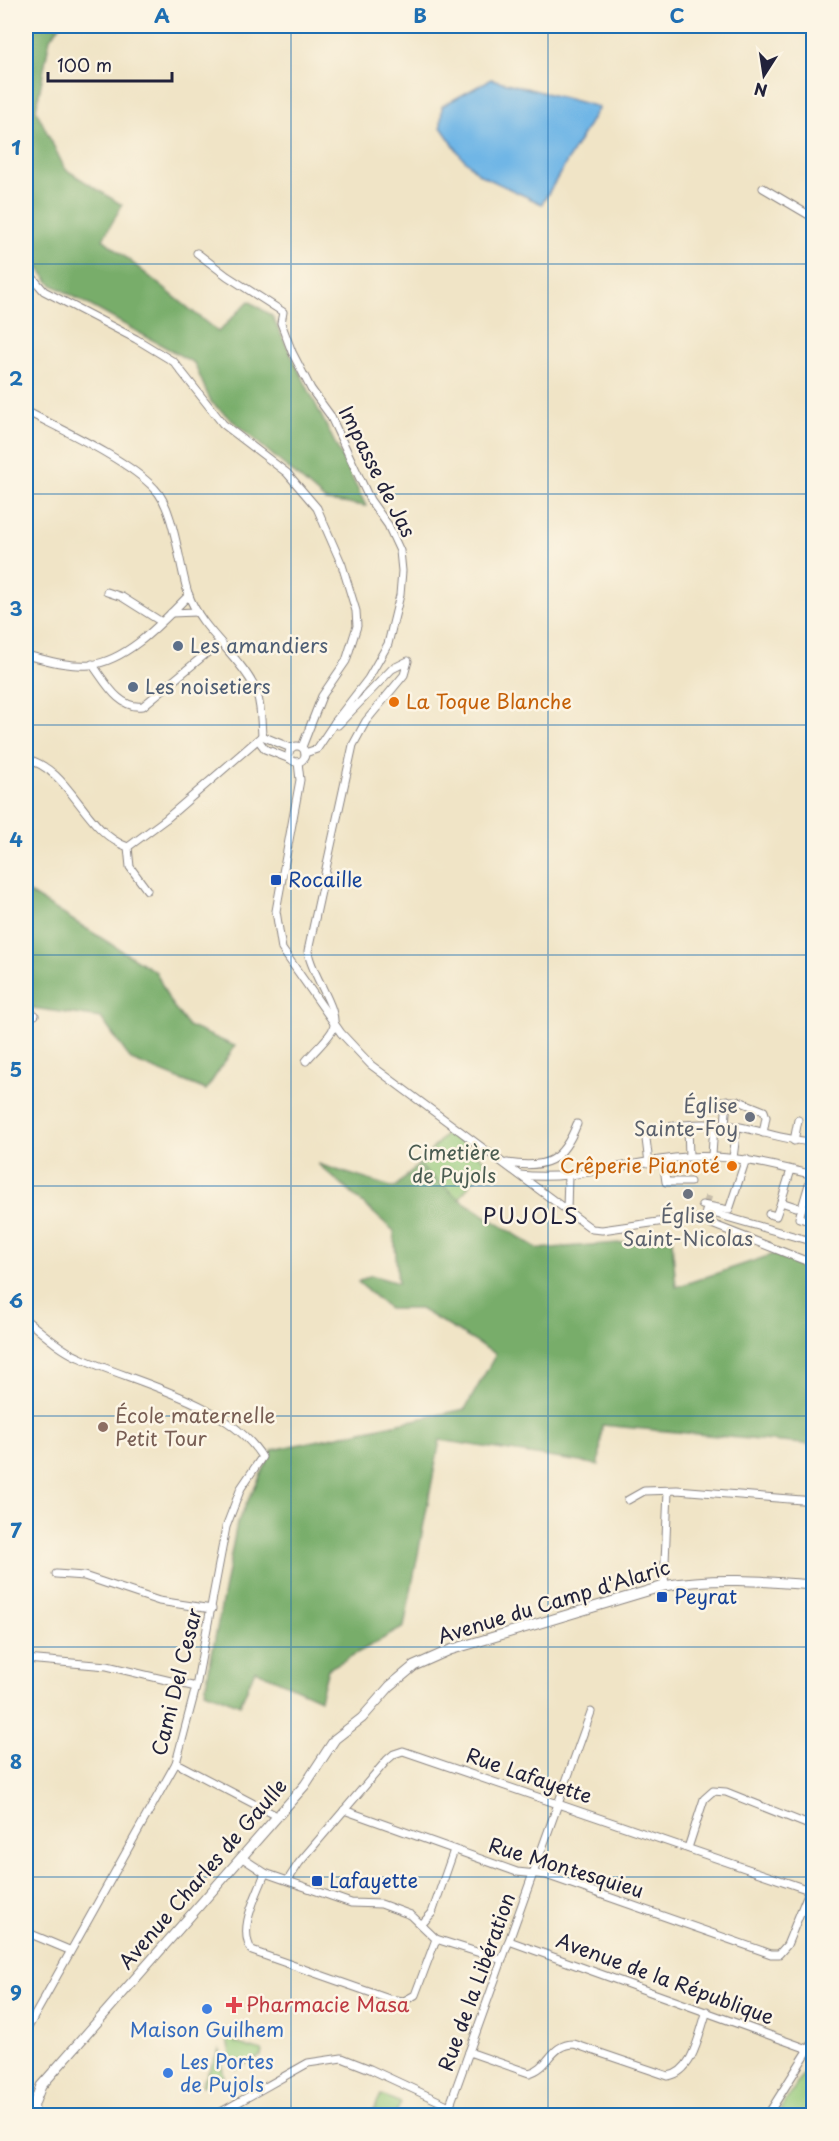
<svg xmlns="http://www.w3.org/2000/svg" width="839" height="2141" font-family="'Playpen Sans',sans-serif">
  <rect width="100%" height="100%" fill="#fcf5e5"/>
  <filter id="ink" filterUnits="userSpaceOnUse"><feTurbulence type="fractalNoise" baseFrequency=".0167" numOctaves="2"/><feDisplacementMap in="SourceGraphic" scale="12" xChannelSelector="R" yChannelSelector="G"/><feConvolveMatrix kernelMatrix="1 2 1 2 8 2 1 2 1" color-interpolation-filters="sRGB"/></filter>
  <filter id="wash" filterUnits="userSpaceOnUse"><feTurbulence type="fractalNoise" baseFrequency=".008" numOctaves="4" result="noise"/><feDisplacementMap in="SourceGraphic" scale="24" xChannelSelector="R" yChannelSelector="G"/><feGaussianBlur stdDeviation="1.35" result="paint"/><feColorMatrix in="noise" values="0 0 0 0 0 0 0 0 0 0 0 0 0 0 0 0 0 1.4 0 .05"/><feComposite in="paint" operator="in"/></filter>
  <g filter="url(#wash)">
    <rect width="100%" height="100%" fill="#f0e4c6"/>
    <g fill="#95c97a" stroke="#5c765a" stroke-width="1.5">
      <polygon points="448,1132 487,1162 459,1199 418,1165"/>
      <polygon points="236,2037 235,2043 262,2051 261,2056 237,2069 233,2068 227,2040"/>
      <polygon points="219,2050 224,2076 204,2086 202,2085"/>
      <polygon points="813,2058 813,2115 777,2115"/>
      <polygon points="381,2095 401,2103 395,2115 371,2115"/>
    </g>
    <g fill="#78ad6a" stroke="#4d6852" stroke-width="1.5">
      <polygon points="26,26 60,26 50,38 36,110 65,169 122,205 103,239 218,332 249,301 272,316 366,506 326,501 211,402 194,363 51,284 26,253"/>
      <polygon points="26,891 156,972 170,1002 188,1026 235,1046 206,1090 131,1060 101,1018 26,1007"/>
      <polygon points="318,1164 394,1188 418,1165 459,1199 538,1249 672,1239 676,1287 774,1254 813,1273 813,1445 602,1425 599,1465 440,1440 404,1627 328,1669 320,1699 255,1670 240,1705 205,1691 237,1523 273,1450 465,1409 496,1354 420,1309 389,1309 358,1282 371,1275 398,1283 394,1231"/>
    </g>
    <polygon fill="#6fb6e6" stroke="#486c90" stroke-width="1.5" points="491,79 599,107 542,204 480,175 461,156 441,127 442,106"/>
  </g>
  <g filter="url(#ink)">
    <g fill="none" stroke-linecap="round" stroke-linejoin="round">
      <polyline stroke="#c7bdaa" stroke-width="7" stroke-dasharray="7 3.5" stroke-linecap="butt" points="707,1203 709,1194"/>
      <g stroke="#898380" stroke-width="9">
        <g id="street">
          <polyline points="763,188 814,218"/>
          <path d="M197,253L227,276L283,312L281,323L292,352L311,389L330,415L370,500L388,525L400,551L402,571L400,595L388,644L368,679L335,722L338,725L392,669L408,661L404,675L366,721L353,745L308,951C310,974 343,1013 332,1031C325,1042 314,1051 306,1061"/>
          <polyline points="26,270 44,291 136,339 174,362 223,424 287,473 317,508 342,565 356,611 357,626 346,661 322,696 302,747"/>
          <path d="M26,411C62,430 127,459 155,489C174,508 179,565 188,593C200,629 237,653 254,686C261,700 261,720 262,736"/>
          <polyline points="107,592 122,597 160,621"/>
          <polyline points="171,613 197,612"/>
          <path d="M26,655C47,660 68,667 90,665C129,660 163,621 189,595"/>
          <path d="M92,664C105,681 119,710 143,706L220,642"/>
          <polyline points="262,736 291,748"/>
          <polyline points="259,741 265,749 290,759"/>
          <circle cx="297" cy="754" r="8"/>
          <polyline points="305,753 317,749 335,722"/>
          <path d="M26,759C71,769 84,832 128,847"/>
          <polyline points="298,762 300,780 276,911 282,949 341,1033 371,1065 592,1229 602,1230 686,1218 699,1219 814,1264"/>
          <polyline points="128,847 166,819 262,736"/>
          <polyline points="128,847 130,867 147,890"/>
          <polyline points="26,1013 35,1015"/>
          <polyline points="717,1101 739,1101 764,1111 766,1117 763,1133"/>
          <polyline points="725,1125 727,1100"/>
          <polyline points="688,1126 689,1156"/>
          <polyline points="794,1141 798,1120"/>
          <polyline points="712,1155 714,1125"/>
          <polyline points="733,1158 737,1127"/>
          <polyline points="663,1160 666,1182 690,1182"/>
          <path d="M507,1163C546,1169 562,1162 577,1124"/>
          <path d="M649,1163L646,1139L650,1131C677,1123 712,1122 740,1127C765,1132 788,1141 814,1142"/>
          <polyline points="791,1170 781,1202 796,1207"/>
          <path d="M520,1175C576,1182 632,1160 687,1157C731,1154 771,1165 814,1175"/>
          <polyline points="702,1205 729,1210"/>
          <polyline points="730,1207 746,1159"/>
          <polyline points="567,1210 568,1175"/>
          <polyline points="769,1214 776,1216 781,1202"/>
          <polyline points="704,1220 706,1211 814,1242"/>
          <polyline points="806,1220 799,1218 812,1174"/>
          <path d="M26,1320C42,1332 59,1349 78,1357C135,1383 227,1401 262,1457L241,1488L226,1527L196,1687L176,1763L26,2031"/>
          <polyline points="628,1500 644,1491 677,1490 814,1501"/>
          <polyline points="56,1574 84,1576 159,1601 212,1609"/>
          <polyline points="664,1586 668,1491"/>
          <polyline points="26,1659 107,1666 196,1687"/>
          <polyline points="176,1763 277,1816"/>
          <polyline points="26,1768 27,1767"/>
          <polyline points="344,1810 517,1872 546,1875 771,1954 779,1954 787,1945 814,1879"/>
          <polyline points="688,1848 704,1799 713,1791 726,1792 814,1827"/>
          <polyline points="241,1857 265,1873 351,1903 381,1904 411,1915 436,1939 502,1960"/>
          <path d="M265,1873C257,1896 237,1928 252,1951L389,1999L404,2001L415,1995L436,1939"/>
          <polyline points="288,1880 299,1863 387,1760 394,1754 403,1751 809,1890"/>
          <polyline points="422,1924 432,1913 454,1850"/>
          <polyline points="26,1932 69,1950"/>
          <polyline points="509,1941 808,2049"/>
          <path d="M469,2052L529,2073C550,2068 550,2044 574,2044L668,2076C694,2072 699,2033 707,2011"/>
          <polyline points="450,2105 591,1712"/>
          <polyline points="214,2116 308,2063 342,2058 370,2069 471,2116"/>
          <polyline points="767,2116 814,2041"/>
        </g>
      </g>
      <g stroke="#898380" stroke-width="11">
        <path id="secondary" d="M33,2116L34,2104L41,2086L305,1785L335,1739L362,1718L390,1686L414,1666L450,1650L664,1586C713,1577 763,1581 814,1585"/>
      </g>
      <use href="#street" stroke="#fff" stroke-width="7"/>
      <use href="#secondary" stroke="#fff" stroke-width="9"/>
    </g>
  </g>
  <path fill="none" stroke="#1f6fb2" stroke-width="1.5" stroke-opacity="0.55" d="M291,26V2116M548,26V2116M26,264H814M26,494H814M26,725H814M26,955H814M26,1186H814M26,1416H814M26,1647H814M26,1877H814"/>
  <g fill="#5c6f8a" stroke="#fcf5e5" stroke-width="2">
    <circle cx="178" cy="646" r="6"/>
    <circle cx="133" cy="687" r="6"/>
  </g>
  <g fill="#e8710a" stroke="#fcf5e5" stroke-width="2">
    <circle cx="394" cy="702" r="6"/>
    <circle cx="732" cy="1166" r="6"/>
  </g>
  <g fill="#1a4fb4" stroke="#fcf5e5" stroke-width="2">
    <rect x="270" y="874" width="12" height="12" rx="3"/>
    <rect x="656" y="1591" width="12" height="12" rx="3"/>
    <rect x="311" y="1875" width="12" height="12" rx="3"/>
  </g>
  <g fill="#6b7280" stroke="#fcf5e5" stroke-width="2">
    <circle cx="750" cy="1117" r="6"/>
    <circle cx="688" cy="1194" r="6"/>
  </g>
  <circle fill="#8d6e63" stroke="#fcf5e5" stroke-width="2" cx="103" cy="1427" r="6"/>
  <path fill="#e0444e" stroke="#fcf5e5" stroke-width="2" d="M231 1996h6v6h6v6h-6v6h-6v-6h-6v-6h6z"/>
  <g fill="#3f7fe0" stroke="#fcf5e5" stroke-width="2">
    <circle cx="207" cy="2009" r="6"/>
    <circle cx="168" cy="2073" r="6"/>
  </g>
  <g text-anchor="middle" stroke-width="5" stroke-linejoin="round" paint-order="stroke">
    <g font-size="20" fill="#22223b" stroke="#fcf5e5">
      <text transform="translate(377 472) rotate(63)" y="7">Impasse de Jas</text>
      <text transform="translate(554 1602) rotate(-17)" y="7">Avenue du Camp d'Alaric</text>
      <text transform="translate(177 1682) rotate(-76)" y="7">Cami Del Cesar</text>
      <text transform="translate(529 1776) rotate(19)" y="7">Rue Lafayette</text>
      <text transform="translate(566 1868) rotate(17)" y="7">Rue Montesquieu</text>
      <text transform="translate(203 1874) rotate(-49)" y="7">Avenue Charles de Gaulle</text>
      <text transform="translate(665 1979) rotate(20)" y="7">Avenue de la République</text>
      <text transform="translate(477 1982) rotate(-70)" y="7">Rue de la Libération</text>
    </g>
    <g font-size="20" fill="#4e5e75" stroke="#fcf5e5" text-anchor="start">
      <text x="190" y="653">Les amandiers</text>
      <text x="145" y="694">Les noisetiers</text>
    </g>
    <g font-size="20" fill="#c56008" stroke="#fcf5e5" text-anchor="start">
      <text x="406" y="709">La Toque Blanche</text>
      <text x="720" y="1173" text-anchor="end">Crêperie Pianoté</text>
    </g>
    <g font-size="20" fill="#164399" stroke="#fcf5e5" text-anchor="start">
      <text x="288" y="887">Rocaille</text>
      <text x="674" y="1604">Peyrat</text>
      <text x="329" y="1888">Lafayette</text>
    </g>
    <g font-size="20" fill="#5b616d" stroke="#fcf5e5" text-anchor="end">
      <text x="738" y="1113">Église<tspan x="738" dy="23">Sainte-Foy</tspan></text>
      <text x="688" y="1223" text-anchor="middle">Église<tspan x="688" dy="23">Saint-Nicolas</tspan></text>
    </g>
    <g font-size="20" fill="#4a5c51" stroke="#fcf5e5">
      <text x="454" y="1160">Cimetière<tspan x="454" dy="23">de Pujols</tspan></text>
    </g>
    <g font-size="20" fill="#785e54" stroke="#fcf5e5" text-anchor="start">
      <text x="115" y="1423">École maternelle<tspan x="115" dy="23">Petit Tour</tspan></text>
    </g>
    <g font-size="20" fill="#be3a42" stroke="#fcf5e5" text-anchor="start">
      <text x="246" y="2012">Pharmacie Masa</text>
    </g>
    <g font-size="20" fill="#366cbe" stroke="#fcf5e5">
      <text x="207" y="2037">Maison Guilhem</text>
      <text x="180" y="2069" text-anchor="start">Les Portes<tspan x="180" dy="23">de Pujols</tspan></text>
    </g>
    <g font-size="22" letter-spacing="1.5" fill="#22223b" stroke="#fcf5e5">
      <text x="531" y="1224">PUJOLS</text>
    </g>
  </g>
  <rect width="839" height="2141" fill="none" stroke="#fcf5e5" stroke-width="66"/>
  <g transform="translate(764 75) rotate(192)" stroke="#fcf5e5" stroke-width="4.5" paint-order="stroke">
  <path d="M0-4.5L10 22L0 15L-10 22Z" fill="#22223b"/>
  <text y="-9" font-size="16" font-weight="bold" text-anchor="middle" fill="#22223b">N</text>
  </g>
  <path d="M48 72v9h124v-9" fill="none" stroke="#22223b" stroke-width="3"/>
  <text x="57" y="72" font-size="18" fill="#22223b" stroke="#fcf5e5" stroke-width="4.5" paint-order="stroke">100 m</text>
  <rect x="33" y="33" width="773" height="2075" fill="none" stroke="#1f6fb2" stroke-width="2"/>
  <g font-size="20" text-anchor="middle" font-weight="bold" fill="#1f6fb2">
    <text x="162" y="23">A</text>
    <text x="420" y="23">B</text>
    <text x="677" y="23">C</text>
    <text x="16" y="155">1</text>
    <text x="16" y="386">2</text>
    <text x="16" y="616">3</text>
    <text x="16" y="847">4</text>
    <text x="16" y="1077">5</text>
    <text x="16" y="1308">6</text>
    <text x="16" y="1538">7</text>
    <text x="16" y="1769">8</text>
    <text x="16" y="2000">9</text>
  </g>
</svg>
